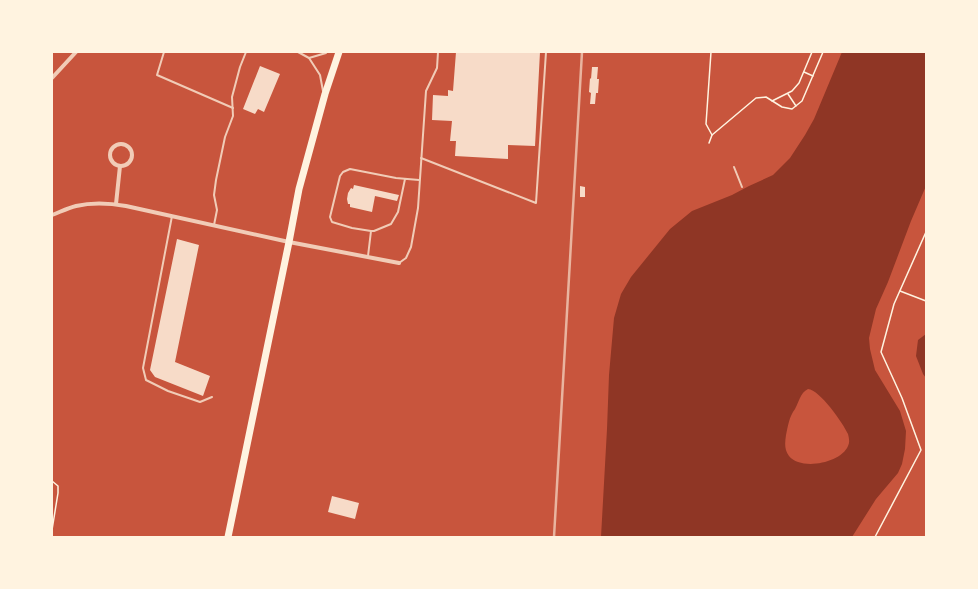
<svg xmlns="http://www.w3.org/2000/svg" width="978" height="589" font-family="'PT Sans Narrow',sans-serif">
  <rect width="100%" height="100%" fill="#c8553d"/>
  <g fill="#8f3625" fill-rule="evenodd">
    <path d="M842,52H926V186L911,221L888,282L876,309L869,338L870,349L875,370L900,411L906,431L905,449L902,464L898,473L876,499L852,537H601L607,429L609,375L614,318L621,294L631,277L670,229L692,211L732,195L749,186L773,175L790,158L805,135L814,119ZM808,389C820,390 843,423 848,434C849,438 850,442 848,446C841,463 801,471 789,456C784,450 785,442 786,435C788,426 789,417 795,409C799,402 800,393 808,389Z"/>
    <polygon points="926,334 926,378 923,374 916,356 918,340"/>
  </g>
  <g fill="#f7dbc8">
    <polygon points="456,52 540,52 535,146 508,145 508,159 455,156 456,141 450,141 452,121 432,120 433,95 448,96 448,90 453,91"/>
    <polygon points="260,66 280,74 264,112 258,109 255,114 243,109"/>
    <polygon points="592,67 598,67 597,79 599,79 598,93 596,93 595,104 590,104 591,93 589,92 590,78 591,79"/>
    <polygon points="354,185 399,195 397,201 375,196 372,212 350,207 350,204 348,204 347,199 348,193 351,188 353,189"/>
    <polygon points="580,186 585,187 585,197 580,197"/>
    <polygon points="177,239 199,245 175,362 210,376 203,396 155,377 150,370"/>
    <polygon points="332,496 359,503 355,519 328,512"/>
  </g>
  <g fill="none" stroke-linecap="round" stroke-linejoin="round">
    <g stroke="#fff3e0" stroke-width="1.5">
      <polyline points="804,72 813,76"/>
      <polyline points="788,94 796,106"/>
      <polyline points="772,101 792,91 799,83 812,52"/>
      <polyline points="712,135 756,98 766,97 782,107 792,109 802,101 823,52"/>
      <polyline points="709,143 712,135 706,124 711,52"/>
      <polyline points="900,291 926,301"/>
      <polyline points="52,481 58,486 58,493 52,530"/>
      <polyline points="875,537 921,450 902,398 881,352 894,304 926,232"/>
    </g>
    <g stroke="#f1ccb7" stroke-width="2">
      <polyline points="164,52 157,75 233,108"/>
      <polyline points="298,52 309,58 320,75 323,91"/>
      <polyline points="309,58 326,53 326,52"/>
      <polyline points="421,158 536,203 546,52"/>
      <polyline points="734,167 742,187"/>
      <polyline points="405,179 398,212 391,224 374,231 371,231 352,228 332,222 330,217 340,176 343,172 350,169 396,178 419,180"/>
      <polyline points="172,216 143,368 146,380 168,391 200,402 212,397"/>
      <polyline points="214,225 217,210 214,195 216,180 225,137 233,116 232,97 240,67 246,52"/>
      <polyline points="368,256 371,231"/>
      <polyline points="399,263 406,258 411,247 418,208 426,91 437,68 438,52"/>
    </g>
    <g stroke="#f1ccb7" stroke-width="4">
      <polyline points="52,78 76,52"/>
      <circle cx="121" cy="155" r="11"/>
      <polyline points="116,204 120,166"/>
      <path d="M52,215C60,212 68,208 76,206C93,202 109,203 126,206L289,242L399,263"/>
    </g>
    <polyline stroke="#fff3e0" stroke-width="7" points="228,537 289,242 299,189 325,94 339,52"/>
    <polyline stroke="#e9b49f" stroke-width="2.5" points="554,537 582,52"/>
  </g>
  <rect width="978" height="589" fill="none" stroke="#fff3e0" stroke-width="106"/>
</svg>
